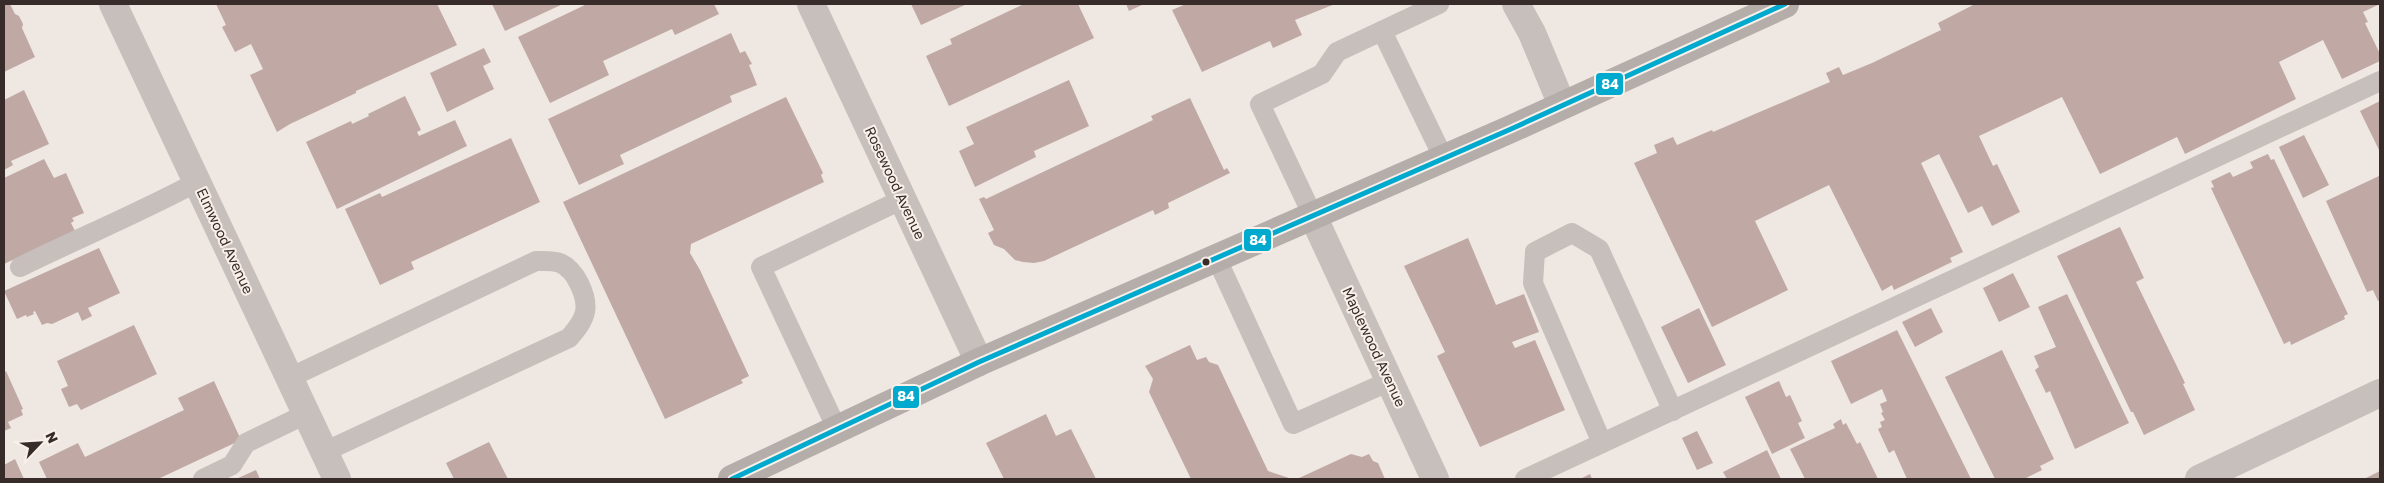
<svg xmlns="http://www.w3.org/2000/svg" width="2384" height="483" font-family="'Golos Text',sans-serif">
  <rect width="100%" height="100%" fill="#eee7e2"/>
  <g fill="#c0a9a4">
    <polygon points="4,4 10,4 15,14 19,16 23,24 22,28 35,57 4,72"/>
    <polygon points="216,4 437,4 457,45 356,91 356,93 290,124 277,132 250,75 263,69 251,44 235,52 222,27 226,25"/>
    <polygon points="492,4 563,4 505,31"/>
    <polygon points="587,4 714,4 719,14 675,35 672,29 603,61 609,75 550,103 518,37"/>
    <polygon points="911,4 967,4 921,25"/>
    <polygon points="1024,4 1078,4 1094,38 949,106 926,56 952,44 950,39"/>
    <polygon points="1126,4 1144,4 1129,11"/>
    <polygon points="1186,4 1335,4 1295,20 1302,35 1273,48 1270,41 1202,72 1172,10"/>
    <polygon points="1975,4 2380,4 2363,12 2368,22 2365,23 2380,54 2380,61 2342,79 2323,40 2279,62 2296,99 2185,154 2177,137 2100,174 2062,97 1979,136 1993,166 1997,164 2020,212 1992,226 1982,206 1968,213 1939,154 1921,163 1963,252 1950,258 1952,262 1894,290 1892,285 1882,291 1829,185 1755,221 1788,290 1712,327 1634,163 1657,153 1654,145 1673,137 1677,145 1712,130 1713,132 1830,82 1826,73 1839,67 1843,75 1872,63 1941,30 1938,23"/>
    <polygon points="731,33 740,53 745,51 752,64 749,65 757,85 730,96 732,102 620,155 624,164 579,185 548,119"/>
    <polygon points="484,48 491,62 483,66 494,89 447,112 430,73"/>
    <polygon points="1069,80 1089,126 1034,151 1036,157 975,187 959,151 974,144 966,127"/>
    <polygon points="24,90 49,144 11,161 13,165 4,170 4,100"/>
    <polygon points="405,96 421,130 417,132 419,136 455,120 467,146 337,209 306,142 351,121 352,124 369,116 368,114"/>
    <polygon points="786,97 823,173 821,175 824,182 691,244 690,253 700,270 749,376 741,380 743,383 665,419 563,202"/>
    <polygon points="1190,98 1224,170 1227,168 1230,173 1168,203 1169,208 1155,215 1153,210 1044,261 1034,263 1023,262 1015,260 1004,249 994,245 988,233 994,230 979,199 984,197 986,199 1153,120 1151,116"/>
    <polygon points="2380,101 2380,152 2360,111"/>
    <polygon points="2304,135 2329,185 2303,198 2279,147"/>
    <polygon points="511,138 540,202 411,262 414,269 380,285 345,209 380,193 382,197"/>
    <polygon points="2268,154 2271,160 2274,159 2348,314 2344,316 2345,319 2291,345 2290,341 2284,344 2211,188 2214,187 2211,181 2230,172 2233,177 2253,168 2250,162"/>
    <polygon points="44,159 54,178 66,173 84,213 72,218 74,221 71,223 75,231 4,264 4,178"/>
    <polygon points="2379,176 2380,300 2378,301 2373,290 2367,292 2326,201"/>
    <polygon points="2120,227 2144,278 2136,282 2185,383 2183,384 2195,410 2144,435 2133,412 2131,412 2057,256"/>
    <polygon points="1468,238 1496,305 1524,294 1539,332 1512,342 1515,348 1535,340 1565,410 1480,447 1437,356 1445,352 1404,266"/>
    <polygon points="99,248 120,293 88,308 92,316 82,321 78,312 52,324 47,323 42,325 35,311 33,312 34,314 27,317 26,315 17,319 4,291"/>
    <polygon points="2013,273 2030,307 1999,322 1983,288"/>
    <polygon points="2067,294 2129,423 2075,449 2050,391 2046,393 2035,370 2039,367 2034,356 2056,347 2038,307"/>
    <polygon points="1699,308 1726,365 1688,383 1661,327"/>
    <polygon points="1931,308 1943,332 1915,347 1902,322"/>
    <polygon points="134,325 157,374 81,410 77,404 69,407 61,389 68,386 57,361"/>
    <polygon points="1897,330 1971,479 1907,479 1894,450 1889,453 1878,429 1882,427 1880,422 1885,420 1881,413 1883,412 1880,404 1887,401 1882,389 1851,404 1831,361"/>
    <polygon points="1190,345 1197,360 1206,357 1209,362 1218,365 1268,471 1292,479 1191,479 1149,392 1153,379 1145,366"/>
    <polygon points="2002,350 2054,459 2040,466 2042,470 2024,479 1995,479 1945,377"/>
    <polygon points="6,371 23,409 21,410 23,415 8,422 11,428 4,431 4,373"/>
    <polygon points="214,381 241,440 158,479 47,479 39,462 78,443 85,457 184,410 178,398"/>
    <polygon points="1779,381 1786,397 1790,395 1802,421 1798,423 1805,438 1772,454 1745,397"/>
    <polygon points="1046,414 1056,436 1071,429 1096,479 1004,479 986,443"/>
    <polygon points="1841,419 1843,425 1846,423 1857,444 1860,442 1878,479 1805,479 1790,449 1835,428 1833,424"/>
    <polygon points="1697,431 1713,463 1697,470 1682,438"/>
    <polygon points="489,442 508,479 454,479 446,463"/>
    <polygon points="1767,450 1781,479 1727,479 1723,472"/>
    <polygon points="1351,454 1362,457 1369,454 1373,461 1378,463 1385,479 1297,479"/>
    <polygon points="15,459 24,479 4,479 4,465"/>
    <polygon points="256,470 260,479 236,479"/>
    <polygon points="2380,471 2380,479 2364,479"/>
    <polygon points="1590,474 1592,479 1580,479"/>
  </g>
  <g fill="none" stroke-linecap="round" stroke-linejoin="round">
    <g stroke="#c6bfbb" stroke-width="20">
      <polyline points="1382,31 1443,157"/>
      <polyline points="1312,214 1260,104 1322,74 1337,52 1439,4"/>
      <polyline points="1216,257 1293,424 1390,381"/>
      <path d="M20,267C79,238 139,213 197,182"/>
      <path d="M289,378L536,261C544,261 552,260 560,263C575,269 588,296 585,312C583,322 575,331 569,338L324,452"/>
      <polyline points="837,429 761,267 903,199"/>
      <polyline points="1602,443 1533,283 1535,252 1572,233 1599,249 1673,411"/>
      <polyline points="203,479 232,465 246,443 306,414"/>
      <polyline points="1525,479 2380,81"/>
    </g>
    <g stroke="#c6bfbb" stroke-width="28">
      <polyline points="113,4 337,479"/>
      <polyline points="811,4 979,362"/>
      <polyline points="1516,4 1532,33 1562,105"/>
      <polyline points="1312,214 1435,479"/>
      <polyline points="2199,479 2380,393"/>
    </g>
    <polyline stroke="#b5adaa" stroke-width="28" points="732,479 979,362 1511,129 1785,4"/>
    <g stroke="#f9f0ea" stroke-width="9">
      <polyline id="bus-1" points="732,479 979,362 1511,129 1785,4"/>
    </g>
    <use href="#bus-1" stroke="#00a9ce" stroke-width="5"/>
  </g>
  <circle fill="#372c29" stroke="#f9f0ea" stroke-width="2" cx="1206" cy="262" r="4.5"/>
  <g text-anchor="middle" stroke-width="4" stroke-linejoin="round" paint-order="stroke">
    <g font-size="14" fill="#372c29" stroke="#f9f0ea">
      <text transform="translate(895 183) rotate(65)" y="5">Rosewood Avenue</text>
      <text transform="translate(225 241) rotate(65)" y="5">Elmwood Avenue</text>
      <text transform="translate(1374 347) rotate(65)" y="5">Maplewood Avenue</text>
    </g>
  </g>
  <g stroke="#f9f0ea" stroke-width="2">
    <rect x="1595" y="72" width="29" height="24" rx="5" fill="#00a9ce"/>
    <rect x="1243" y="228" width="29" height="24" rx="5" fill="#00a9ce"/>
    <rect x="892" y="385" width="28" height="24" rx="5" fill="#00a9ce"/>
  </g>
  <g font-size="14" text-anchor="middle" font-weight="bold" fill="#fff">
    <text x="1610" y="89">84</text>
    <text x="1258" y="245">84</text>
    <text x="906" y="401">84</text>
  </g>
  <rect width="2384" height="483" fill="none" stroke="#372c29" stroke-width="10"/>
  <g transform="translate(40 443) rotate(65)" stroke="#f9f0ea" stroke-width="4" paint-order="stroke">
  <path d="M0-4L9 19L0 12L-9 19Z" fill="#372c29"/>
  <text y="-8" font-size="14" font-weight="bold" text-anchor="middle" fill="#372c29">N</text>
  </g>
</svg>
